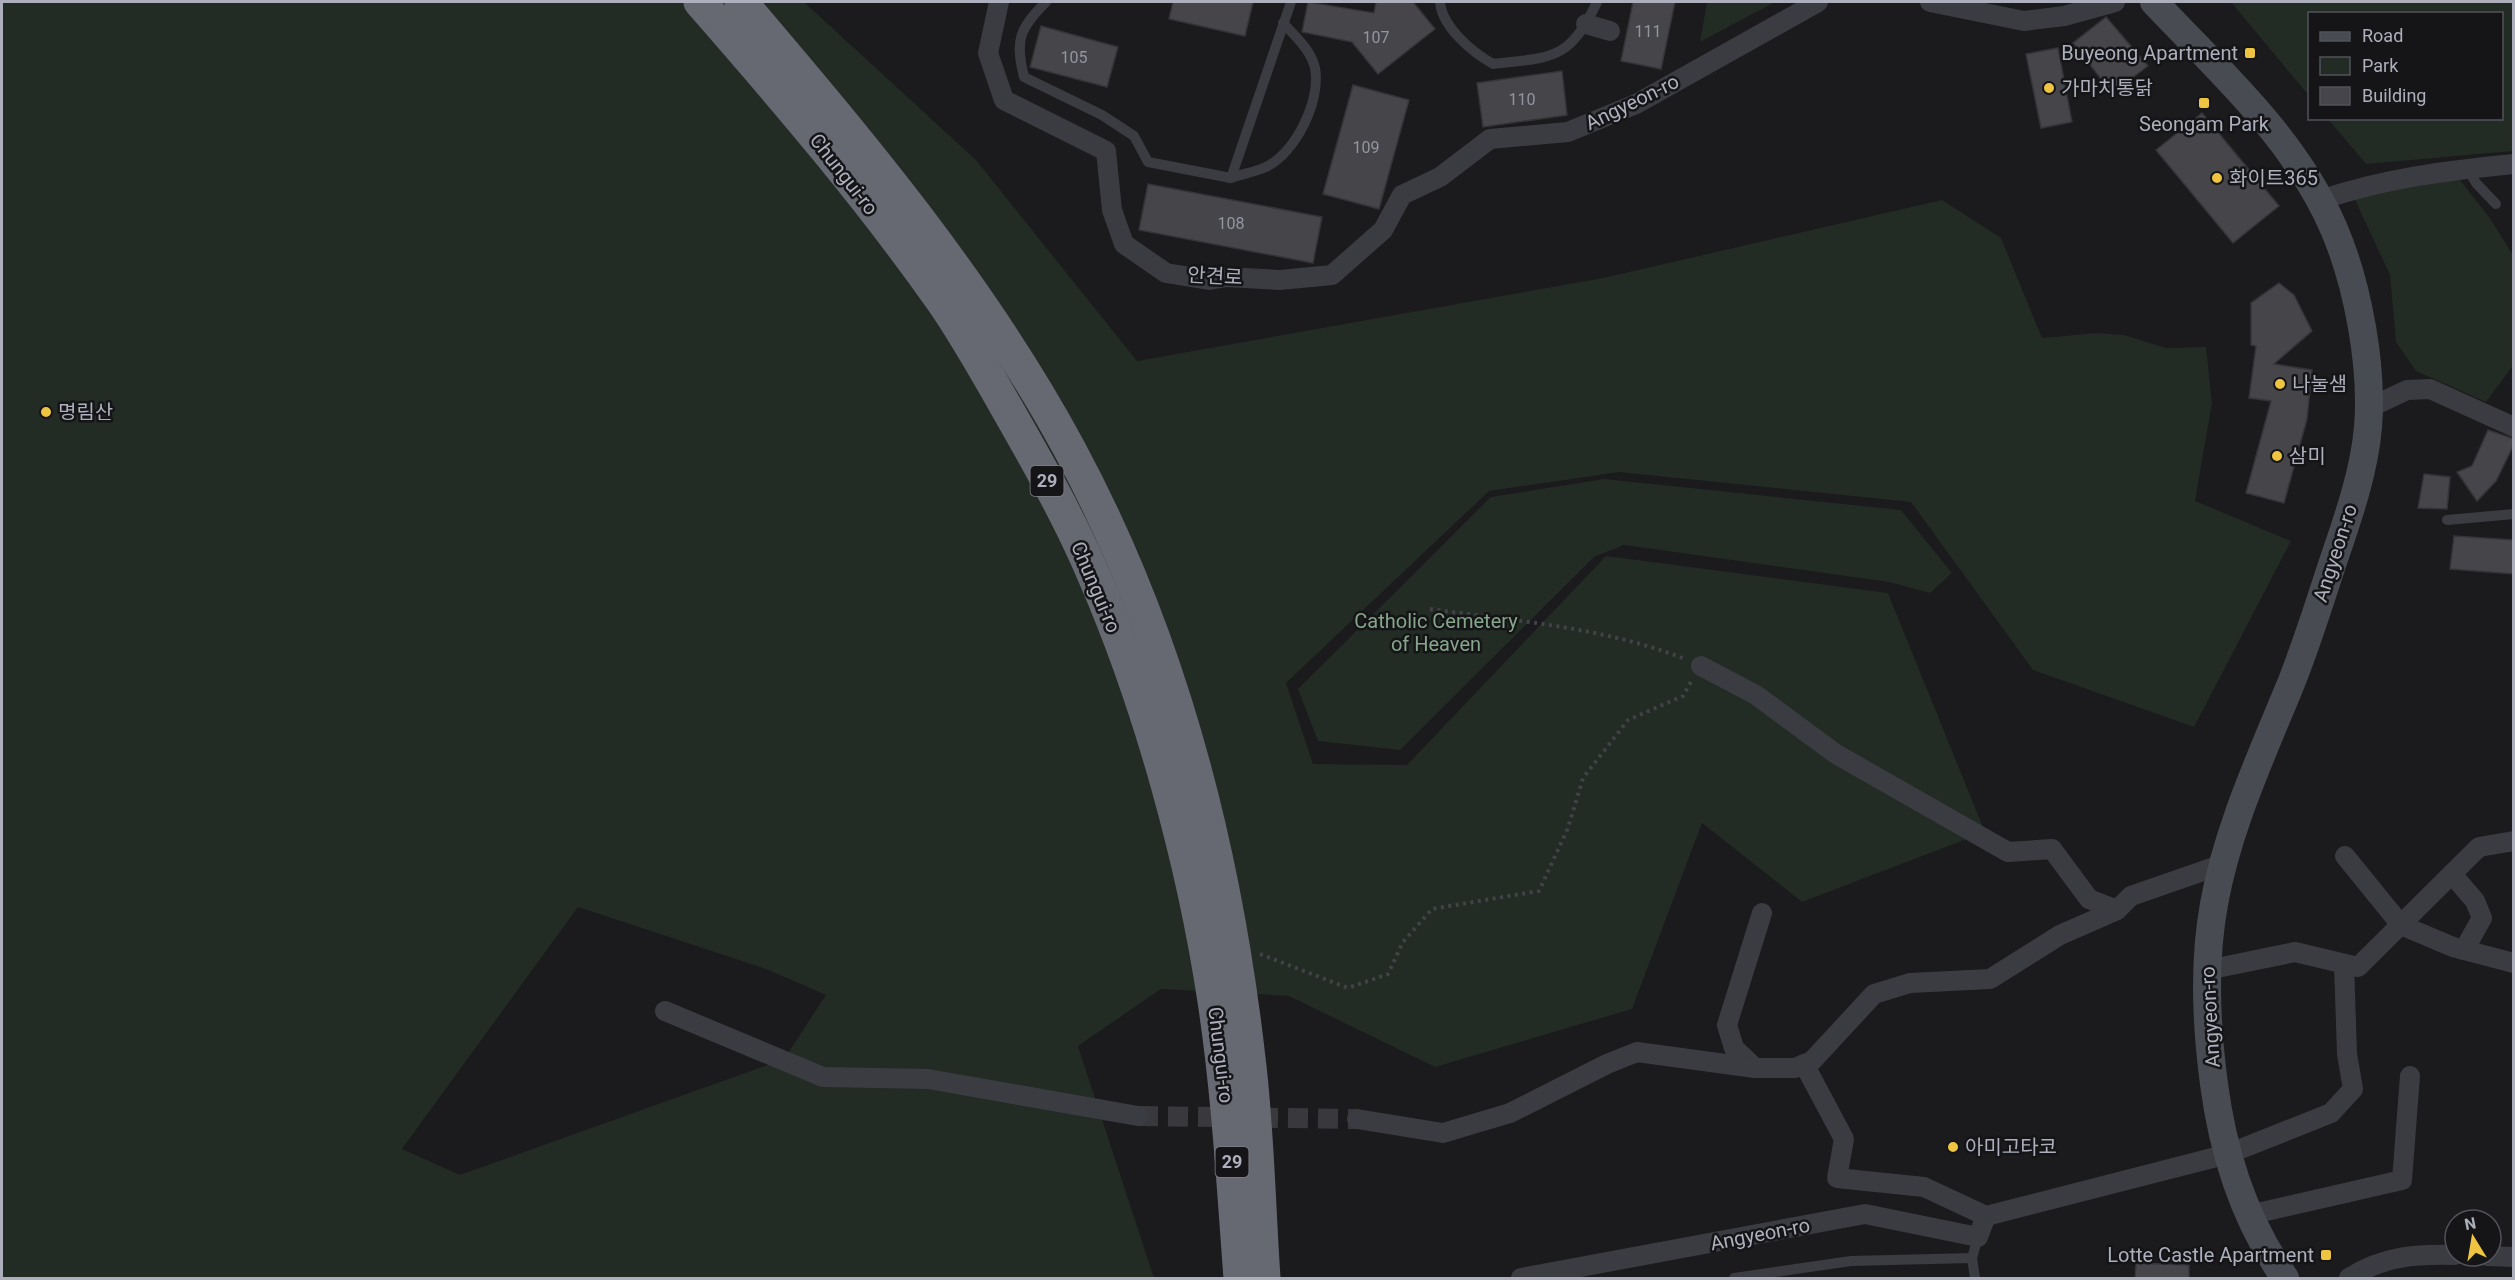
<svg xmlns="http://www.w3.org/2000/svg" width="2515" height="1280" font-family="Roboto,'Noto Sans KR',sans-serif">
  <rect width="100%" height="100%" fill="#1b1a1d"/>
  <g fill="#222b24" fill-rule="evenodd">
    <path d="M2,2H804L976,160L1137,361L1603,278L1942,200L2001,238L2042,338L2097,333L2124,335L2166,348L2206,347L2212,403L2195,501L2291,541L2194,727L2033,670L1911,502L1619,472L1489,491L1286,683L1313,764L1407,765L1606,556L1888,593L1985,832L1802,902L1702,823L1632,1009L1435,1067L1289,996L1161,989L1078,1046L1154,1278H2ZM578,907L766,969L826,995L784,1059L460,1175L402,1149Z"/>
    <polygon points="1707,2 1775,2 1700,42"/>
    <polygon points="2231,2 2513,2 2513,151 2366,164 2328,119 2502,118 2502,14 2310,14 2309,96"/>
    <polygon points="2456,175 2489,217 2513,255 2514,364 2486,402 2416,371 2396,342 2390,275 2350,189"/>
    <polygon points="1604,479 1901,510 1952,573 1930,593 1889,582 1624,545 1594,557 1400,750 1318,741 1298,689 1491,497"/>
  </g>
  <g fill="#45454a" stroke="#353439" stroke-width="1.5">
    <polygon points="1173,2 1253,2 1245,36 1169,19"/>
    <polygon points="1308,2 1374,13 1376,2 1413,2 1435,29 1378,74 1352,42 1302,32"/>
    <polygon points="1633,2 1675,2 1661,69 1621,61"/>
    <polygon points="2106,17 2148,66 2112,93 2073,43"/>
    <polygon points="1041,26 1118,47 1107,87 1030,67"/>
    <polygon points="2058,48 2072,122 2041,128 2026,54"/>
    <polygon points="1562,71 1567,115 1483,127 1477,83"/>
    <polygon points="1353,85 1409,100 1379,209 1323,194"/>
    <polygon points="2202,113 2279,206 2233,243 2156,150"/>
    <polygon points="1148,184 1322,217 1313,263 1139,230"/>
    <polygon points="2279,283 2294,295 2312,331 2274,364 2312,370 2307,419 2284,503 2246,493 2271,401 2249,398 2256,346 2251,345 2251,303"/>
    <polygon points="2488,430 2514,439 2514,444 2496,481 2477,501 2457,472 2472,466"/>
    <polygon points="2424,474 2450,477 2447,509 2418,508"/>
    <polygon points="2454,536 2514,540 2514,574 2450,569"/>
    <polygon points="2136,1263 2189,1265 2189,1278 2135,1278"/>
  </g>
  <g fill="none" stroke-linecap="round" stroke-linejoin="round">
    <polyline stroke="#38383d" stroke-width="20" stroke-dasharray="20 10" stroke-linecap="butt" points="1138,1116 1357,1119"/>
    <g stroke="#414349" stroke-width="4" stroke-dasharray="3 4.5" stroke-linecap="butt">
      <path d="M1430,609C1515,621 1604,627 1685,659"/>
      <polyline points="1260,954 1348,988 1388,974 1403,942 1432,909 1539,891 1568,828 1583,778 1628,720 1683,696 1691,682"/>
    </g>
    <g stroke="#3b3c42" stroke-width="10">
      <path d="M1046,2C1019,29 1015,40 1024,77L1102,115L1134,136L1148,162L1231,178L1291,2"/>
      <path d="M1440,2C1442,27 1472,52 1493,64C1553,57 1569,61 1597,2"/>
      <polyline points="2467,168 2476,183 2496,204"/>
      <path d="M1231,178C1242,174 1255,172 1266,167C1296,152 1321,101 1315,68C1311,50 1295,36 1283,23"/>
      <polyline points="2447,520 2514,514"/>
      <polyline points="1734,1278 1851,1261 1972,1258"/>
      <polyline points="1975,1278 1972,1258 1978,1237"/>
    </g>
    <g stroke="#3b3c42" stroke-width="20">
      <polyline points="999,2 988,53 1004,100 1106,151 1112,210 1124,244 1166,273 1209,280 1227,277 1280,280 1332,275 1383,230 1402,195 1440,177 1490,139 1568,132 1636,104 1818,2"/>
      <polyline points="1930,2 2024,21 2064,16 2115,2"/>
      <polyline points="1586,24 1610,31"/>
      <path d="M2320,200C2387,178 2443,171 2514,164"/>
      <polyline points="2369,408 2407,390 2430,389 2514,427"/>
      <polyline points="1701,666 1756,695 1836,754 2008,852 2052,849 2089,899 2117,910"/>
      <polyline points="2345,856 2401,925 2453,947 2514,963"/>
      <polyline points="2452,874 2475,901 2482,918 2464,950"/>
      <polyline points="2207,970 2295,952 2358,967 2479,847 2514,841"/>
      <polyline points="665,1011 823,1077 928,1079 1138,1116"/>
      <polyline points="1804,1064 1844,1139 1837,1178 1924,1187 1986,1216"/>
      <polyline points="1755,1068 1734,1048 1727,1025 1762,913"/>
      <polyline points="1357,1119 1443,1133 1510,1113 1607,1064 1637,1052 1755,1068 1795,1068 1812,1061 1874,994 1910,983 1990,979 2060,935 2117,910 2131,896 2223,864"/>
      <polyline points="2249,1215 2402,1180 2410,1076"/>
      <polyline points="2487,1256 2514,1257"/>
      <polyline points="1521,1278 1865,1214 1978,1237 1986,1216 2228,1154 2331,1113 2353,1089 2347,1054 2344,964"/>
      <path d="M2349,1278C2383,1256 2416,1254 2455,1255"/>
    </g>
    <path stroke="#494b52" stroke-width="28" d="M2154,2C2221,73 2295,138 2334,229C2358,285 2373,367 2368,427C2364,475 2346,523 2331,568C2317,610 2304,653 2287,693C2259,761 2227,831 2214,904C2203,964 2206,1024 2214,1084C2223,1153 2245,1221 2285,1278"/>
    <g stroke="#676972" stroke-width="33">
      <path d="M700,2C784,98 868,196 942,301C965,334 985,370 1005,405C1037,461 1069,517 1094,576C1150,705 1193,862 1214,1001C1228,1093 1233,1186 1240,1278"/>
      <path d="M741,2C860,142 981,285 1069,448C1170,635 1225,848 1249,1058C1258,1131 1259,1205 1264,1278"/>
    </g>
  </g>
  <g fill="#efc440" stroke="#151518" stroke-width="2">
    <rect x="2244" y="47" width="12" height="12" rx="3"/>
    <circle cx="2049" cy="88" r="6"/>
    <rect x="2198" y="97" width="12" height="12" rx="3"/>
    <circle cx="2217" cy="178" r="6"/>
    <circle cx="2280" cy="384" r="6"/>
    <circle cx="46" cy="412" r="6"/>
    <circle cx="2277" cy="456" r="6"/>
    <circle cx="1953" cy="1147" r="6"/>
    <rect x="2320" y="1249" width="12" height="12" rx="3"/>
  </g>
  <g text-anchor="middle" stroke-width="5" stroke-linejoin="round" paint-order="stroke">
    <g font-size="16" fill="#9395a0">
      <text x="1648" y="37">111</text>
      <text x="1376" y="43">107</text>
      <text x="1074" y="63">105</text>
      <text x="1522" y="105">110</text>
      <text x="1366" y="153">109</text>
      <text x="1231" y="229">108</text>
    </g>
    <g fill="#151518" stroke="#7f828b" stroke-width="1.5">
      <rect x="1030.5" y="466" width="33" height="30" rx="4.5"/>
      <rect x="1215.5" y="1147" width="33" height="30" rx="4.5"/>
    </g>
    <g font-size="18" font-weight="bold" fill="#adb0bc">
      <text x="1047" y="487">29</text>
      <text x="1232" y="1168">29</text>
    </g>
    <g font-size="20" fill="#adb0bc" stroke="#151518" text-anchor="start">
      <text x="2238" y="60" text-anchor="end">Buyeong Apartment</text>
      <text x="2061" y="95">가마치통닭</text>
      <text x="2204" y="131" text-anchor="middle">Seongam Park</text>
      <text x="2229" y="185">화이트365</text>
      <text x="2292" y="391">나눌샘</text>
      <text x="58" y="419">명림산</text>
      <text x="2289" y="463">삼미</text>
      <text x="1965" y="1154">아미고타코</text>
      <text x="2314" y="1262" text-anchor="end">Lotte Castle Apartment</text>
    </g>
    <g font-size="20" fill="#adb0bc" stroke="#151518">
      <text transform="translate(1632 102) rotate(-26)" y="7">Angyeon-ro</text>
      <text transform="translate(844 174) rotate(52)" y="7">Chungui-ro</text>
      <text transform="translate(1215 276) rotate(3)" y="7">안견로</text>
      <text transform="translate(2335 553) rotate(-72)" y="7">Angyeon-ro</text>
      <text transform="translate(1096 587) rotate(67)" y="7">Chungui-ro</text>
      <text transform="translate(2210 1017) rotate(-93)" y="7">Angyeon-ro</text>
      <text transform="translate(1221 1055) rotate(83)" y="7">Chungui-ro</text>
      <text transform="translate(1760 1234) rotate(-11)" y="7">Angyeon-ro</text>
    </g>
    <g font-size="20" fill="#85a68a" stroke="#151518">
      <text x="1436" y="628">Catholic Cemetery<tspan x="1436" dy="23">of Heaven</tspan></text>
    </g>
  </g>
  <rect width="2515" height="1280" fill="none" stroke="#adb0bc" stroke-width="6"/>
  <rect x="2308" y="12" width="195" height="108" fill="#151518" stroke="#52535a" stroke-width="1.5"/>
  <rect x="2320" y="32" width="30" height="9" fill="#494b52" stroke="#52535a" stroke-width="1.5"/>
  <text x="2362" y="42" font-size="18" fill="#adb0bc">Road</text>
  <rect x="2320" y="57" width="30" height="18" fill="#222b24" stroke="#52535a" stroke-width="1.5"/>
  <text x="2362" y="72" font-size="18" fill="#adb0bc">Park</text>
  <rect x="2320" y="87" width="30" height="18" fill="#45454a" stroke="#52535a" stroke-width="1.5"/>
  <text x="2362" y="102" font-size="18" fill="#adb0bc">Building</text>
  <g transform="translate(2473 1238) rotate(349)"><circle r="28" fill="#151518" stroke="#52535a" stroke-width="1.5"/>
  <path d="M0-4.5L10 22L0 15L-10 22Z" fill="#efc440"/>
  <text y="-9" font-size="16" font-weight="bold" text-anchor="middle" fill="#adb0bc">N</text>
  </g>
</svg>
